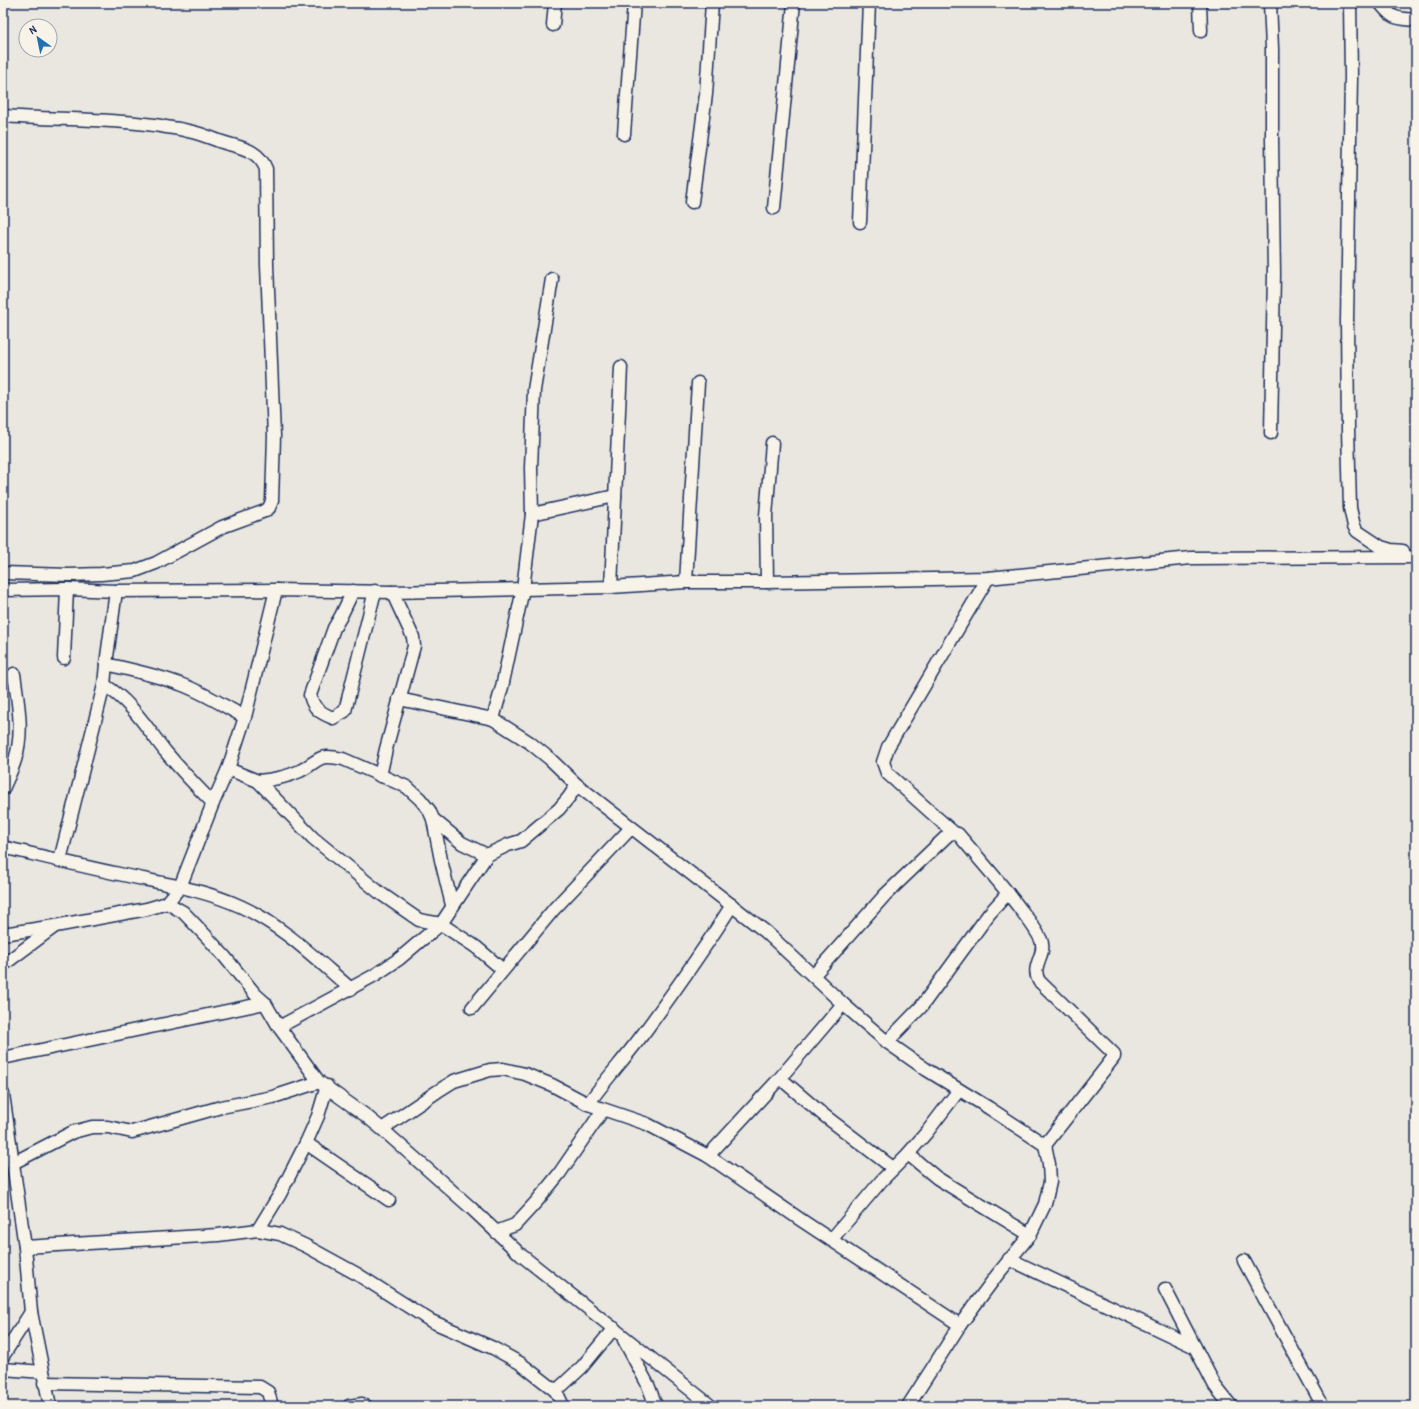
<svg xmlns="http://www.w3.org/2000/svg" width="1419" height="1409" font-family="'Patrick Hand',sans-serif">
  <rect width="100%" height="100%" fill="#eae7e0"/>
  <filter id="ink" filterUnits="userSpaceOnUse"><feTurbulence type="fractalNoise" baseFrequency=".025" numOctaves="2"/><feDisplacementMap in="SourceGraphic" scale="8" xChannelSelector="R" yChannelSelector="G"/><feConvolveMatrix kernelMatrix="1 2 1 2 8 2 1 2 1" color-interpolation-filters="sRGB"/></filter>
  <g filter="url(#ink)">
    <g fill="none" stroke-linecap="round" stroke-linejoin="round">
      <g stroke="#1b2f5e" stroke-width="15">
        <g id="street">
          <polyline points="1200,3 1201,31"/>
          <polyline points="1270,3 1272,48 1272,139 1274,274 1271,433"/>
          <polyline points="1350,3 1351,77 1347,321 1348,429 1350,508 1354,526 1357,531 1381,547 1391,550 1403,551"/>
          <path d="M1380,3C1394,20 1395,18 1416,20"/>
          <polyline points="553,25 555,3"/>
          <path d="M3,116C56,120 108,118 161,126C169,128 179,128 188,131C199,133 211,138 222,142C241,148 258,149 266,169L267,265L274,436L272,501L269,508L265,511L222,527L156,563L135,571L101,574L69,575L3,573"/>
          <polyline points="624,134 634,3"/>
          <polyline points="692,202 706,94 712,3"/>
          <polyline points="774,208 794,3"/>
          <polyline points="860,222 869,3"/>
          <polyline points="552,279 534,390 531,468 532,514 523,589 502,687 493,719 529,742 550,759 577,785 766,932 843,1004 887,1042 927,1070 989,1108 1045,1145 1049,1164 1050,1182 1045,1204 1030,1235 997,1275 960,1325 908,1406"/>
          <polyline points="532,514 615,496"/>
          <path d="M988,578L888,747L883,762L887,773L954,833L958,834C979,859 1001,883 1021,910C1028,919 1036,929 1041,940C1047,955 1030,965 1039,981L1114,1054V1057L1045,1145"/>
          <polyline points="686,582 698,383"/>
          <polyline points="767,582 766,516 772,443"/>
          <polyline points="611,587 621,367"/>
          <polyline points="3,590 67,589 116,591 276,590 392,592 523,589 611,587 686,582 767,582 988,578 1191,558 1416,557"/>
          <path d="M353,591L341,616L334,628L310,695C313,709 321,713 333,718L345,711L375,591"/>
          <polyline points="64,658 67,589"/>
          <path d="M106,664C131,670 156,675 180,684C203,692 224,706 245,717"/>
          <path d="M104,685C130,700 147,728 165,751C180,769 196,786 213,803"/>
          <polyline points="399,699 493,719"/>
          <polyline points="228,769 258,781 313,838 380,893 419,920 441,924 476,947 503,970"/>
          <polyline points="380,776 386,749 414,646 413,637 392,592"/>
          <path d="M258,781C271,780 287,777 300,771C320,761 316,753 343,759L407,787L420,799L429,810L433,819L462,843L487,855L508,845L521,841L527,836L559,809L569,797L577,785"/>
          <path d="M3,789C7,779 12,770 15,760C24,732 18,703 14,674"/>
          <polyline points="433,819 441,860 452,905"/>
          <path d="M3,847C41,856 80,866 119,874C160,883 203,889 242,907C283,926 317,960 351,989"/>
          <polyline points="60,860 104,685 106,664 116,591"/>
          <polyline points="167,903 183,912 206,936 225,957 255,994 265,1003 279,1027 319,1082 365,1115 382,1129 470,1207 521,1255 711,1406"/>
          <polyline points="3,934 55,926 147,909 167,903 180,887 213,803 228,769 245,717 276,590"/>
          <polyline points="3,965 54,927"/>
          <polyline points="813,976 885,895 949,834 954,833"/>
          <polyline points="472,1008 554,909 631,828"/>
          <polyline points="279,1027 375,975 399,959 419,942 441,924 487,855"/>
          <polyline points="887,1042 921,1007 989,914 1008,893"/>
          <polyline points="3,1058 265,1003"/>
          <polyline points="780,1078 821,1113 893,1168"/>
          <polyline points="3,1094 25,1247 31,1312 50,1406"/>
          <path d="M588,1104C606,1079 627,1056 646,1030C676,989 705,948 732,905"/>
          <polyline points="382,1129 438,1091 454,1081 490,1070 503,1069 525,1074 552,1085 588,1104 647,1124 708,1156 801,1220 960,1325"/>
          <polyline points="306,1143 389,1200"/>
          <polyline points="908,1154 937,1178 1030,1235"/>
          <polyline points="708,1156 780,1078 843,1004"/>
          <polyline points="13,1163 73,1132 92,1127 108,1127 132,1132 221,1107 273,1097 319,1082"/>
          <polyline points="258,1230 280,1194 306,1143 318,1116 327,1086"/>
          <polyline points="496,1232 515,1225 537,1201 559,1174 603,1110"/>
          <polyline points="831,1240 882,1180 908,1154 927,1132 959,1090"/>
          <polyline points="25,1247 218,1235 258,1230 280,1234 306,1246 357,1274 431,1321 493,1348 520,1363 556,1391 563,1406"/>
          <polyline points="1009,1259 1195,1347"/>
          <polyline points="1244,1261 1323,1406"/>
          <polyline points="1165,1289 1215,1386 1231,1406"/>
          <polyline points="624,1340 648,1385 656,1406"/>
          <polyline points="3,1356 31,1312"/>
          <polyline points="3,1369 43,1372"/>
          <polyline points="44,1383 260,1387 268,1392 272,1406"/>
          <polyline points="556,1391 582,1367 614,1328"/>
          <polyline points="349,1406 362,1404 366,1406"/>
        </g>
      </g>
      <use href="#street" stroke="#f7f3e8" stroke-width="12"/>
    </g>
  </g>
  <rect width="1419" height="1409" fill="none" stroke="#f7f3e8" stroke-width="16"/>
  <rect x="8" y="8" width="1403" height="1393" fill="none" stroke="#1b2f5e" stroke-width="1.5" filter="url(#ink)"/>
  <g transform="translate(38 38) rotate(327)"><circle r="19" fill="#f7f3e8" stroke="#9fa5b1"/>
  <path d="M0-3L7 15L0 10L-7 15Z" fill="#1f6fb2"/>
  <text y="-6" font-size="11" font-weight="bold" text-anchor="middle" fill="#1b2f5e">N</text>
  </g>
</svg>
